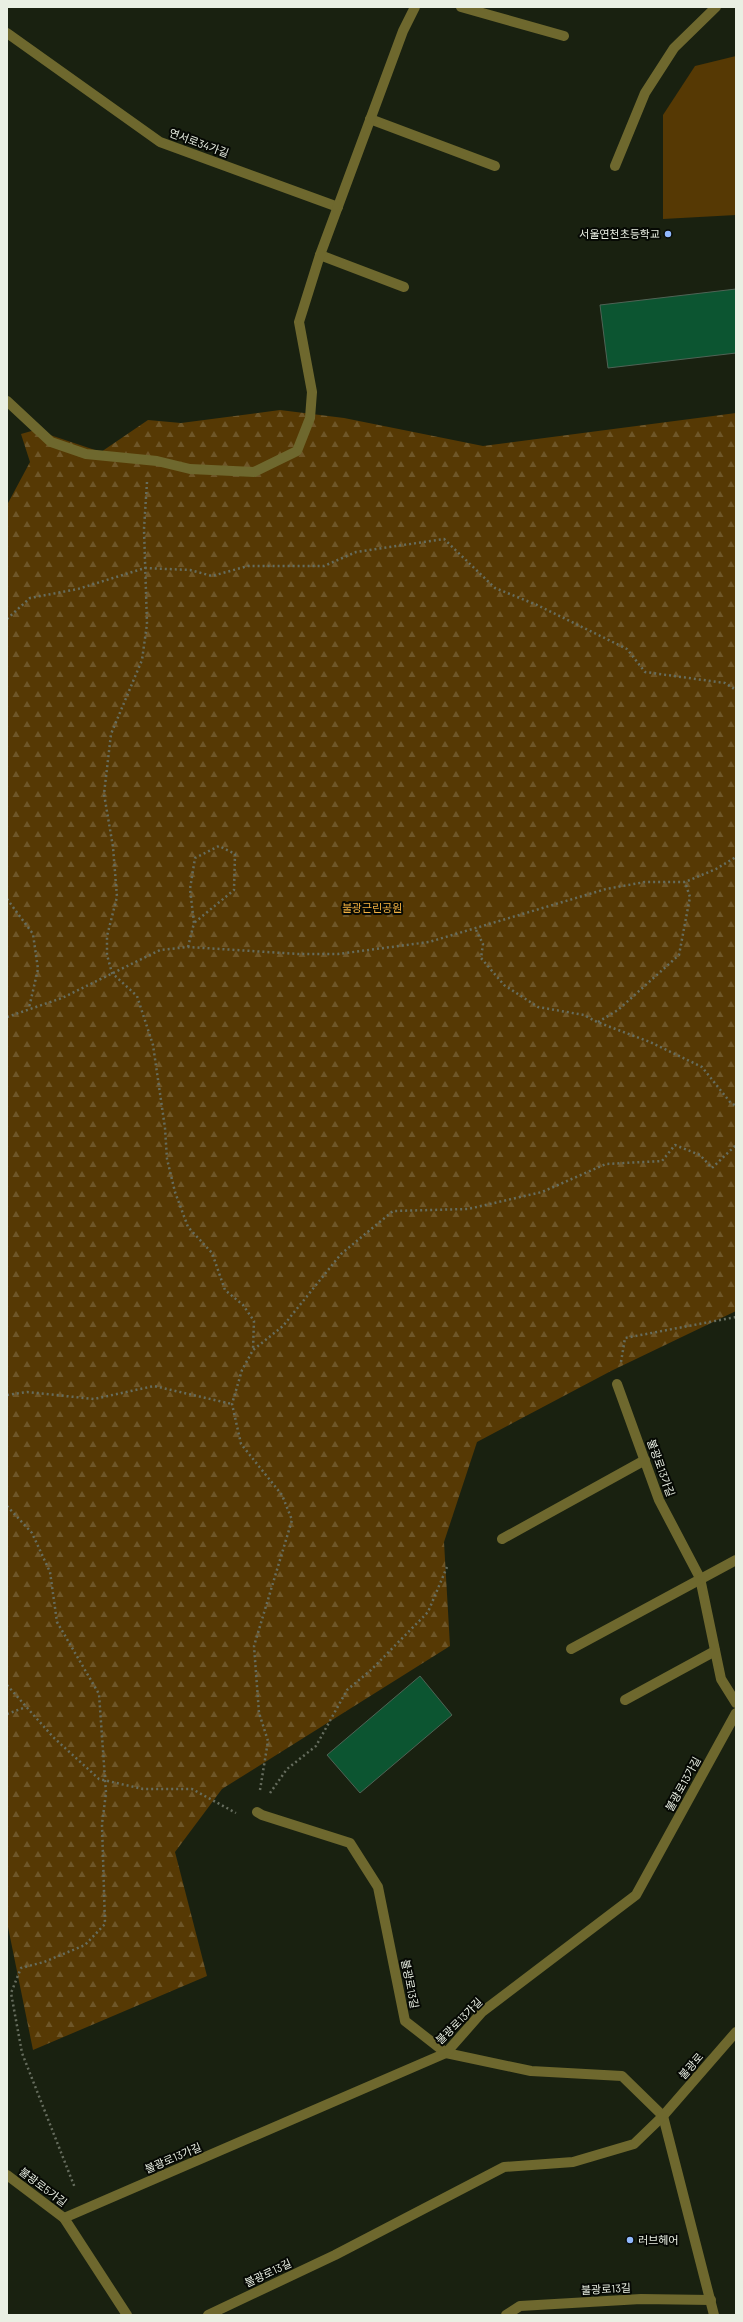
<svg xmlns="http://www.w3.org/2000/svg" width="743" height="2322" font-family="Barlow,'Noto Sans KR',sans-serif">
  <defs>
    <pattern id="forest-firs" width="22" height="20" patternUnits="userSpaceOnUse"><rect width="22" height="20" fill="#563904"/><path d="M5 1l3.5 6h-7zM16 11l3.5 6h-7z" fill="#6e5628"/></pattern>
  </defs>
  <rect width="100%" height="100%" fill="#192110"/>
  <polygon fill="url(#forest-firs)" points="280,410 344,418 483,446 736,413 736,1311 611,1371 477,1442 444,1542 450,1646 222,1789 175,1852 207,1976 33,2050 7,1922 7,505 30,462 21,434 35,430 101,452 148,420 181,423"/>
  <polygon fill="#563904" points="736,56 736,215 663,219 663,115 695,66"/>
  <g fill="#0c5531" stroke="#4f6355">
    <polygon points="736,289 736,353 608,368 600,305"/>
    <polygon points="420,1676 452,1715 360,1793 327,1755"/>
  </g>
  <g fill="none" stroke-linecap="round" stroke-linejoin="round">
    <g stroke="#666d5e" stroke-width="2.5" stroke-dasharray="2 3" stroke-linecap="butt">
      <polyline points="147,482 144,529 147,624 142,660 111,734 104,794 113,847 117,897 107,936 107,955 112,973 137,996 153,1045 165,1128 167,1159 175,1192 188,1227 212,1253 225,1290 243,1305 254,1321 253,1350"/>
      <polyline points="7,619 30,598 78,589 145,568 190,570 212,576 248,566 324,566 356,552 444,539 495,588 537,605 627,649 645,672 725,683 736,690"/>
      <polyline points="7,899 33,934 38,969 29,1008"/>
      <polyline points="476,930 483,944 481,958 504,985 538,1007 584,1015 597,1022 650,1042 702,1067 730,1102 736,1106"/>
      <polyline points="188,947 194,923 190,889 195,858 219,846 235,854 234,890 194,923"/>
      <polyline points="7,1017 62,998 160,950 188,947 299,954 338,954 429,942 606,889 645,882 685,882 716,869 736,857"/>
      <polyline points="598,1022 618,1010 679,955 690,897 685,882"/>
      <polyline points="621,1362 625,1338 736,1317"/>
      <polyline points="7,1395 27,1392 94,1399 154,1386 232,1404"/>
      <polyline points="7,1506 32,1533 50,1572 57,1622 99,1694 106,1793 102,1824 105,1924 85,1945 44,1962 21,1968 11,1993 22,2053 75,2188"/>
      <polyline points="7,1685 53,1737 99,1779 143,1789 192,1789 236,1813"/>
      <polyline points="7,1714 26,1707"/>
      <polyline points="260,1790 268,1741 259,1713 254,1646 292,1520 282,1495 241,1444 232,1404 242,1370 253,1350 283,1326 341,1254 393,1211 468,1209 542,1192 606,1164 662,1161 675,1145 700,1155 712,1168 736,1145"/>
      <polyline points="270,1793 287,1769 316,1746 347,1690 371,1670 428,1612 447,1567"/>
    </g>
    <g stroke="#6e682e" stroke-width="10">
      <polyline points="461,7 564,36"/>
      <polyline points="370,119 495,166"/>
      <polyline points="320,255 404,287"/>
      <polyline points="502,1539 645,1460"/>
      <polyline points="625,1700 715,1651"/>
    </g>
    <g stroke="#6e682e" stroke-width="10">
      <polyline points="7,33 160,142 338,207"/>
      <polyline points="615,166 645,93 674,48 716,7"/>
      <polyline points="7,401 51,442 86,454 157,461 190,469 254,472 297,451 310,418 312,392 299,322 320,255 403,31 415,7"/>
      <polyline points="617,1384 659,1500 700,1578 721,1679 736,1703"/>
      <polyline points="571,1649 736,1560"/>
      <polyline points="257,1812 262,1815 350,1843 378,1887 405,2021 446,2053 531,2071 622,2076 663,2116 714,2315"/>
      <polyline points="7,2175 64,2218 127,2315"/>
      <polyline points="64,2218 446,2053 482,2012 636,1895 736,1713"/>
      <polyline points="208,2315 335,2255 504,2167 573,2162 634,2144 663,2116 736,2032"/>
      <polyline points="506,2315 520,2306 641,2299 711,2300"/>
    </g>
  </g>
  <g fill="#90b8fd" stroke="#060904" stroke-width="1.5">
    <circle cx="668" cy="234" r="4"/>
    <circle cx="630" cy="2240" r="4"/>
  </g>
  <g text-anchor="middle" stroke-width="4" stroke-linejoin="round" paint-order="stroke">
    <g font-size="11" fill="#e9efe3" stroke="#060904">
      <text transform="translate(199 143) rotate(20)" y="4">연서로34가길</text>
      <text transform="translate(661 1468) rotate(70)" y="4">불광로13가길</text>
      <text transform="translate(683 1784) rotate(-61)" y="4">불광로13가길</text>
      <text transform="translate(410 1984) rotate(79)" y="4">불광로13길</text>
      <text transform="translate(459 2021) rotate(-45)" y="4">불광로13가길</text>
      <text transform="translate(691 2066) rotate(-49)" y="4">불광로</text>
      <text transform="translate(173 2158) rotate(-23)" y="4">불광로13가길</text>
      <text transform="translate(43 2187) rotate(37)" y="4">불광로5가길</text>
      <text transform="translate(268 2273) rotate(-25)" y="4">불광로13길</text>
      <text transform="translate(606 2289) rotate(-3)" y="4">불광로13길</text>
    </g>
    <g font-size="11" fill="#e9efe3" stroke="#060904" text-anchor="end">
      <text x="660" y="238">서울연천초등학교</text>
      <text x="638" y="2244" text-anchor="start">러브헤어</text>
    </g>
    <g font-size="11" fill="#f3b141" stroke="#060904">
      <text x="372" y="912">불광근린공원</text>
    </g>
  </g>
  <rect width="743" height="2322" fill="none" stroke="#e9efe3" stroke-width="16"/>
</svg>
